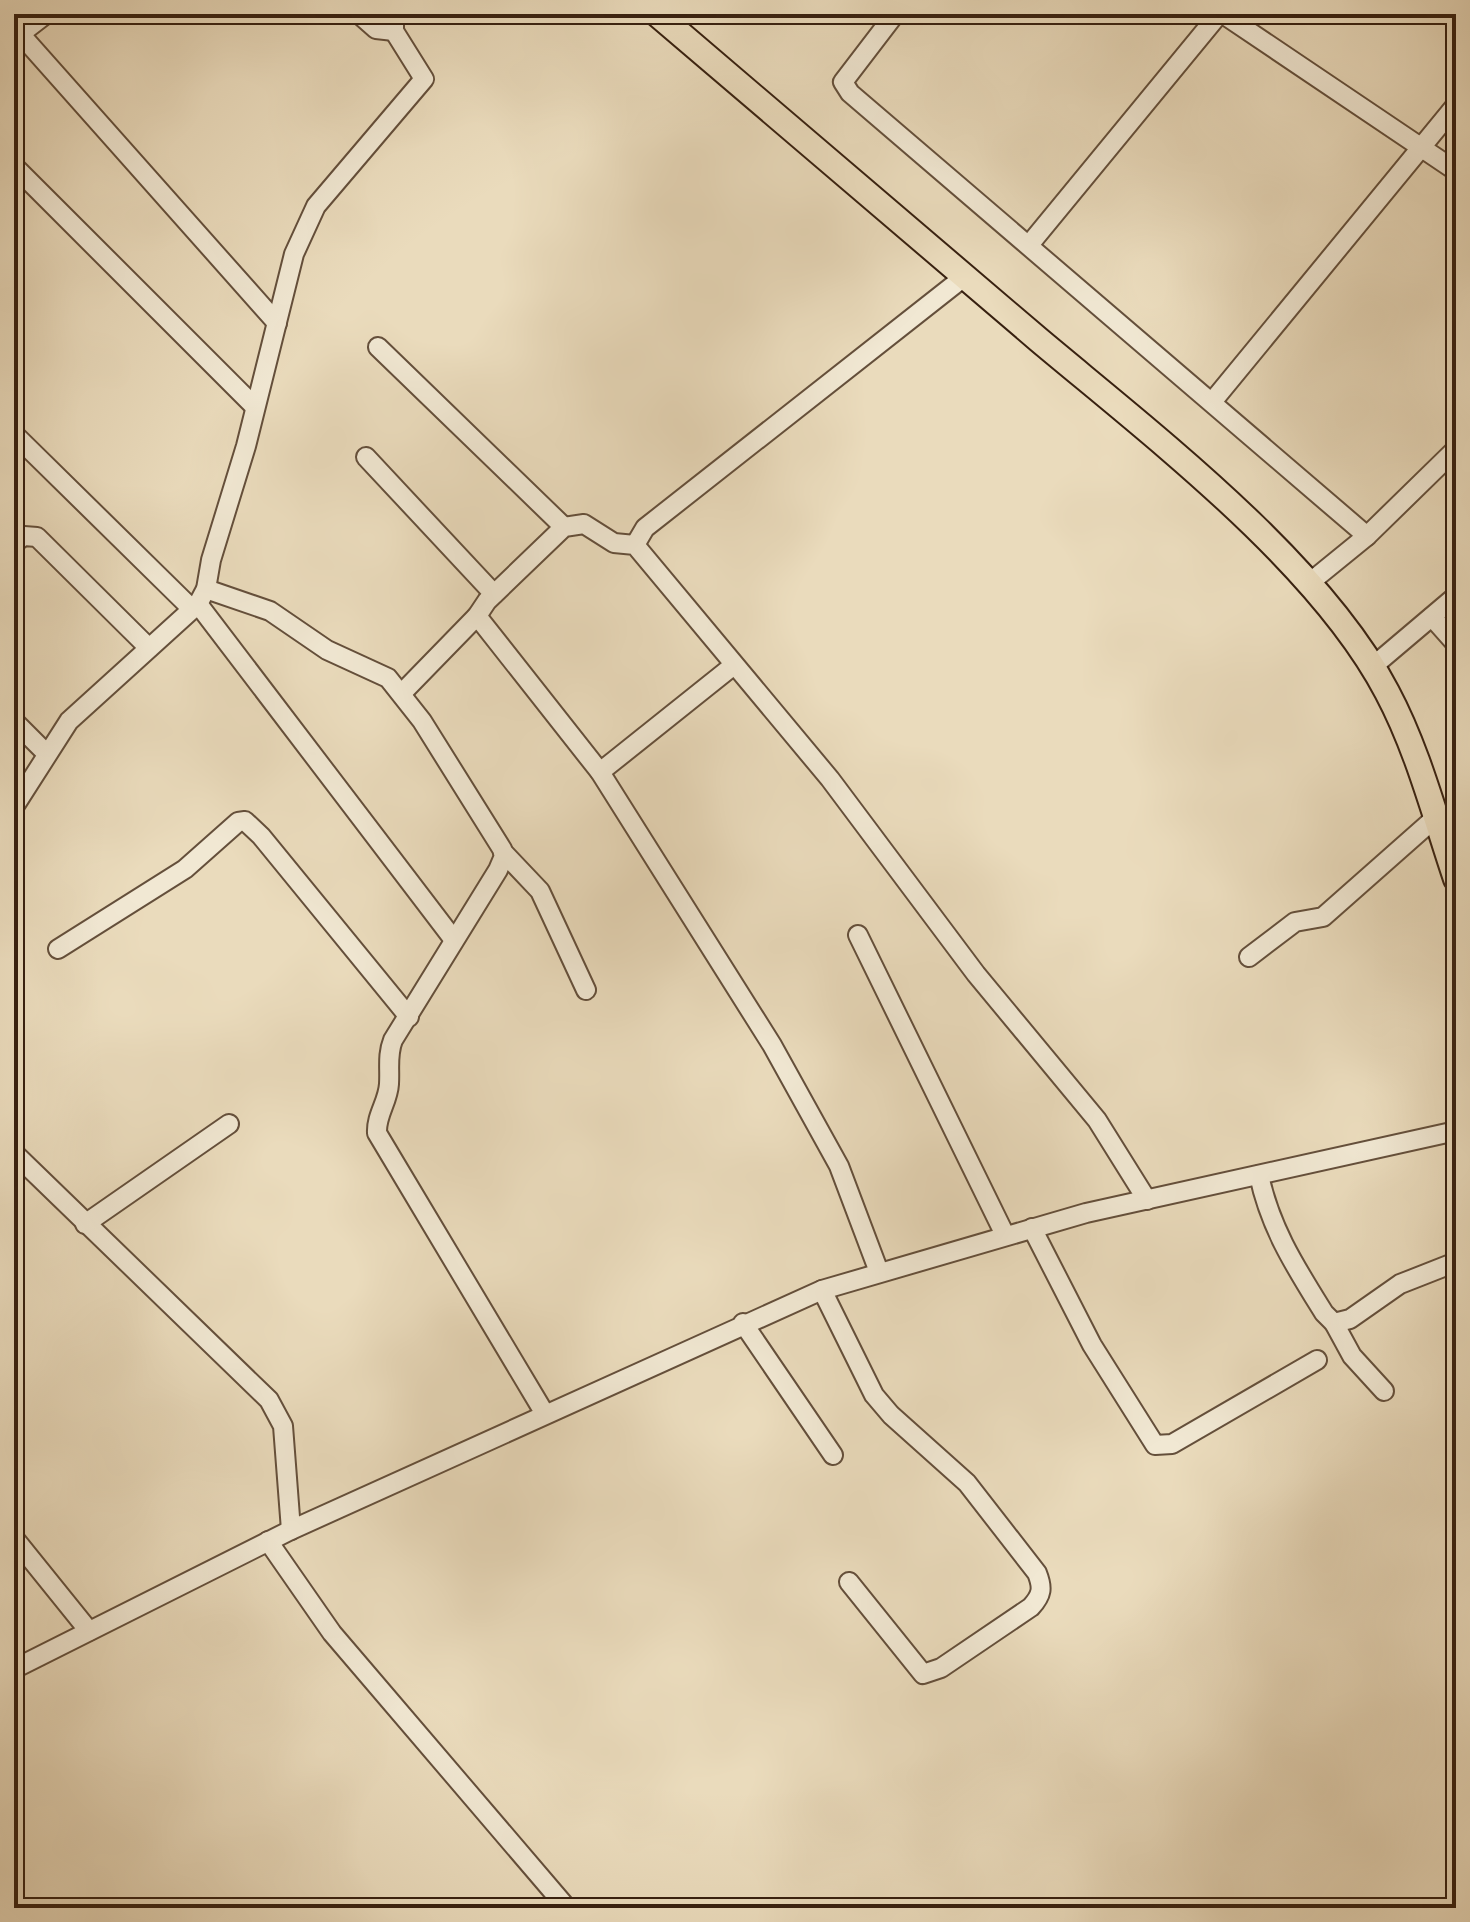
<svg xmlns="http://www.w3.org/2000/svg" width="1470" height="1922" font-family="Cardo,serif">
  <rect width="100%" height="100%" fill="#eadbbc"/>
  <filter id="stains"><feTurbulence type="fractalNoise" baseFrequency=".0025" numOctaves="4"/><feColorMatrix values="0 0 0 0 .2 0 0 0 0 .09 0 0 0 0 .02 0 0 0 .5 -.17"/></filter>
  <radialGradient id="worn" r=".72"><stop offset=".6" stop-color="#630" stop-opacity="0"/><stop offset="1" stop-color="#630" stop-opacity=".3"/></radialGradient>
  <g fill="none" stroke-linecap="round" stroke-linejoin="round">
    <g stroke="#644f3b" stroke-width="22">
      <g id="minor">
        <polyline points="359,14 376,29 394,31"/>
        <polyline points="895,14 843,82 850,93 1367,536"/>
        <polyline points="1223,14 1456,171"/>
        <polyline points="14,27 277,323"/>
        <polyline points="20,34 46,14"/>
        <polyline points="14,166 255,407"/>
        <polyline points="1029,245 1219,14"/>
        <polyline points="378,347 564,527"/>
        <polyline points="1212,402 1456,105"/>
        <polyline points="14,434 192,609"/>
        <polyline points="366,457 494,594"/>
        <polyline points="14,543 24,536 37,537 149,648"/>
        <polyline points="635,545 645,528 964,277"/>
        <polyline points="1308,584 1367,536 1456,449"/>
        <path d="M206,589L270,611L327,650L388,678L422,721L502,849L504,856L498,870L393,1040C387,1055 390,1068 389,1084C388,1102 376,1115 377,1133L545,1414"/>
        <polyline points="198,604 454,940"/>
        <polyline points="477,616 600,772 772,1045 839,1166 879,1272"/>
        <polyline points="1432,617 1456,644"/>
        <polyline points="1371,668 1456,596"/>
        <polyline points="403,692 477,616 487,601 564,527 584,524 614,543 635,545 830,779 976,974 1097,1120 1147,1200"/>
        <polyline points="14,721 46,753"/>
        <polyline points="600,772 734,665"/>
        <polyline points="14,807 69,721 198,604 206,589 211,560 246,446 294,254 316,206 424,79 394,31 394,14"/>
        <polyline points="503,852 540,891 586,990"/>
        <polyline points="858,935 1005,1235"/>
        <polyline points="58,949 185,869 238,822 245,821 261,836 409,1017"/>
        <polyline points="1249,957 1295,922 1323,917 1435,818"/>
        <polyline points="14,1153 269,1400 283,1426 291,1530"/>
        <path d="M1259,1175C1270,1228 1296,1268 1324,1313L1334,1323L1350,1319L1400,1284L1456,1262"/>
        <polyline points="85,1224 229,1124"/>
        <polyline points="1032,1228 1092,1345 1155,1445 1172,1444 1317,1360"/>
        <path d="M822,1290L874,1395L891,1415L967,1483L1037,1573C1043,1588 1042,1595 1031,1607L941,1668L923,1674L849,1582"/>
        <polyline points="743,1323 833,1455"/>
        <polyline points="1334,1323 1352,1356 1384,1391"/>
        <polyline points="14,1538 89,1631"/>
        <polyline points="268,1541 332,1633 567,1908"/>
        <polyline points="14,1669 291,1530 822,1290 1086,1213 1456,1131"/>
      </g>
    </g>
    <g stroke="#372010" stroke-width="28">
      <path id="major" d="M657,14C784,123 911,232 1039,340C1151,434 1319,562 1387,692C1418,750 1435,817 1456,879"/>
    </g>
    <use href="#minor" stroke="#f1e8d3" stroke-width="18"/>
    <use href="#major" stroke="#eadbbc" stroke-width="24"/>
  </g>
  <rect width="1470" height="1922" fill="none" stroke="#eadbbc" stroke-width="48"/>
  <rect x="16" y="16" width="1438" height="1890" fill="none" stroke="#372010" stroke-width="4"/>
  <rect x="24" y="24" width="1422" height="1874" fill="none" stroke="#372010" stroke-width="2"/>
  <rect width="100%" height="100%" filter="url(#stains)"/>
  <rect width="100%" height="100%" fill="url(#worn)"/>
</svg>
